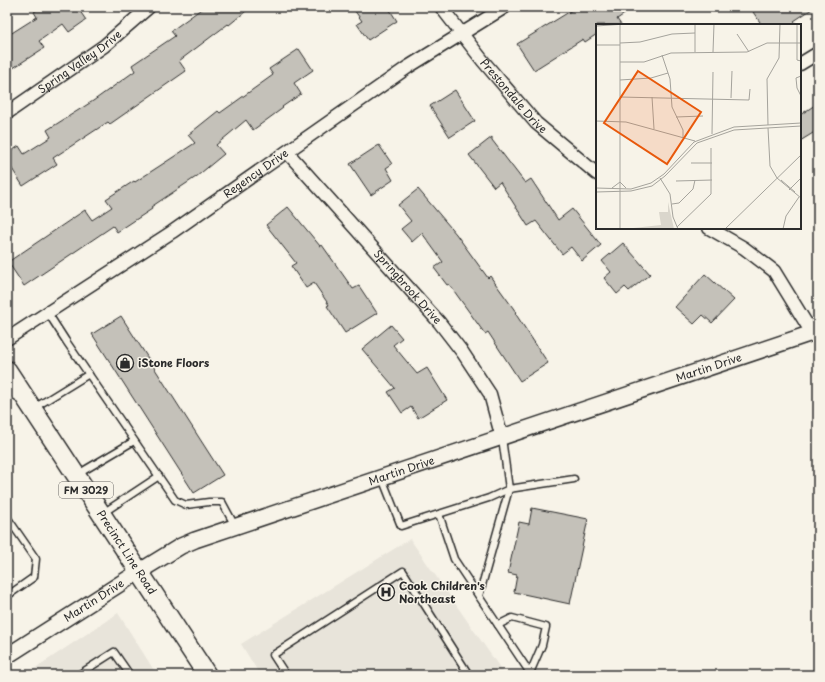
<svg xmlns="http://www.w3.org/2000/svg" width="825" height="682" font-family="'Playpen Sans',sans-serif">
  <rect width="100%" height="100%" fill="#f7f3e8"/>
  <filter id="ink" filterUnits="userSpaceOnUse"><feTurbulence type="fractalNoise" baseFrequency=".025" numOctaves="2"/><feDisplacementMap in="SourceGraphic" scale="8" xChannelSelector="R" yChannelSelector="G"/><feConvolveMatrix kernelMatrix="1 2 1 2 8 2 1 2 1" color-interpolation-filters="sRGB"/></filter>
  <g filter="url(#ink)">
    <g fill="#e8e4da">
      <polygon points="410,539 505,675 260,675 241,644"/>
      <polygon points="118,613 157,675 25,675"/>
    </g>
    <g fill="#c4c1b9" stroke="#2b2b2b">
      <polygon points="41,7 77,7 86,20 69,32 63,24 39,41 44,48 7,72 7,36 37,17 34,12"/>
      <polygon points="204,7 251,7 229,25 228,24 179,61 186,71 110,124 108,122 53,158 57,164 23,186 7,161 7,154 19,146 24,154 51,137 47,130 93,101 135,71 132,65 175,36 171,31"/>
      <polygon points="352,7 388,7 397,21 368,40 357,24 362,21"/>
      <polygon points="577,7 635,7 617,19 621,25 597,25 597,34 585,42 583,39 534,70 517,44"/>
      <polygon points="761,7 815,7 794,21 797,25 762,25 753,12"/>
      <polygon points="299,49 313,70 294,83 301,94 282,107 283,108 253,130 246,120 216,145 224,154 196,177 151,207 152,209 117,232 113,226 24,286 8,262 85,210 92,220 112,207 106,199 134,181 135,182 195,143 188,135 218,111 220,113 273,75 269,69"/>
      <polygon points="455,90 475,121 450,137 430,106"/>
      <polygon points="818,103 818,130 800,141 800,115"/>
      <polygon points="492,137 492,140 525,183 531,179 558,220 572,209 601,245 582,261 571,247 562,254 536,221 528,226 500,182 494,187 469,155"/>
      <polygon points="379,145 392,164 386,168 393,180 371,195 350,164"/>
      <polygon points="418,189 456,234 488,278 490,276 516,312 515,313 548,363 520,381 488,332 485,334 449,284 447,285 434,268 443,262 422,233 412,242 401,229 411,221 398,205"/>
      <polygon points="288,207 320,246 322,245 353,289 359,286 377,313 345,333 327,306 329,305 314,283 306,288 291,266 296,263 266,225"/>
      <polygon points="623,243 650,274 629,291 625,287 617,294 604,278 611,272 602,261"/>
      <polygon points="705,274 734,300 712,323 703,315 694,324 675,307"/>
      <polygon points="121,316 223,475 194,493 92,334"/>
      <polygon points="391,325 402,338 393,345 417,374 427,368 447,400 418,418 411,407 402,413 388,392 395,388 362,349"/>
      <polygon points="532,508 588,519 570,604 514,592 517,575 508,573 519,522 529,524"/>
    </g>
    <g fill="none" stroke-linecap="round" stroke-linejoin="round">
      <g stroke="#2b2b2b" stroke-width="9">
        <g id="service">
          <polyline points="48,313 66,341 175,500 186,505 209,502 222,502 235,526"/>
          <polyline points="7,392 18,397"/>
          <polyline points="34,408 89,374"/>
          <polyline points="502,438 509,489 574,479"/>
          <polyline points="78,474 134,441"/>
          <polyline points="382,478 401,526 489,498 509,489"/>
          <polyline points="103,513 159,476"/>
          <polyline points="439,514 454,559 530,673 527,675"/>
          <polyline points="7,517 36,559 34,577 7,596"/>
          <polyline points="479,596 509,489"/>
          <polyline points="498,625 512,618 546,627 542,645 530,673"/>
          <polyline points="78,675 114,652 130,675"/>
          <polyline points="286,675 273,655 403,571 469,675"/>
        </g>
      </g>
      <g stroke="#2b2b2b" stroke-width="15">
        <g id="minor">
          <path id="s1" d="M441,7L483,61L536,123L597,174"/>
          <polyline points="800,64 818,53"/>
          <path id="s2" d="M7,113L104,46L149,7"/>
          <path id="s3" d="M287,152L439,322L463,353L490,394L502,438"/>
          <polyline points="709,228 744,248 774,271 812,333"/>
          <path id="s4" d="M7,339L172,232L408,67L505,7"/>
        </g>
      </g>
      <g stroke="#2b2b2b" stroke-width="18">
        <g id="tertiary">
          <path id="s5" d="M7,656L140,571L181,546L195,540L818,331"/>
        </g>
      </g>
      <g stroke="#2b2b2b" stroke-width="21">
        <g id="primary">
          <path id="s6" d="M7,370L207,675"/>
        </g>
      </g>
      <use href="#service" stroke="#f7f3e8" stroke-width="6"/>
      <use href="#minor" stroke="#f7f3e8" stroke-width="12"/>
      <use href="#tertiary" stroke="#f7f3e8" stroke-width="15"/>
      <use href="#primary" stroke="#f7f3e8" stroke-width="18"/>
    </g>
  </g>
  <defs>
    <g id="shop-ring" transform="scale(0.9)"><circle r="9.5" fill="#f7f3e8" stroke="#2b2b2b" stroke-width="1.5"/><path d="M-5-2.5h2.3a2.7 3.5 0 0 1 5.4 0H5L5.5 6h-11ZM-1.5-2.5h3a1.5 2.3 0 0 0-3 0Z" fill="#2b2b2b"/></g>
    <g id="hospital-ring" transform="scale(0.9)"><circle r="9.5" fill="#f7f3e8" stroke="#2b2b2b" stroke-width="1.5"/><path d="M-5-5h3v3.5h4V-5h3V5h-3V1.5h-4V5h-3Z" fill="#2b2b2b"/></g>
  </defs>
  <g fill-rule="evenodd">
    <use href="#shop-ring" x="125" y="363"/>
    <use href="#hospital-ring" x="386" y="592"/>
  </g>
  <g text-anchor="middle" stroke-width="3" stroke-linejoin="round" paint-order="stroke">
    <rect fill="#f7f3e8" stroke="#686764" stroke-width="1" x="59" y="482" width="54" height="16" rx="3"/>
    <g font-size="10" font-weight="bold" fill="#2b2b2b">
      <text x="86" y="494">FM 3029</text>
    </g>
    <g font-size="11" fill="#2b2b2b" stroke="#f7f3e8">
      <text dy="4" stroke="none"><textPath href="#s2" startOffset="89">Spring Valley Drive</textPath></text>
      <text dy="4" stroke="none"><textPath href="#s1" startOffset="115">Prestondale Drive</textPath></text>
      <text dy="4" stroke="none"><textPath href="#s4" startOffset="299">Regency Drive</textPath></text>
      <text dy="4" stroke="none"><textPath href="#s3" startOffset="181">Springbrook Drive</textPath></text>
      <text dy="4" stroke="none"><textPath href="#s5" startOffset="763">Martin Drive</textPath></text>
      <text dy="4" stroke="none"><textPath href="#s5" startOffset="439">Martin Drive</textPath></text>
      <text dy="4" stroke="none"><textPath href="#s6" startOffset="218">Precinct Line Road</textPath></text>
      <text dy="4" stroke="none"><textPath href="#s5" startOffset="103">Martin Drive</textPath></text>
    </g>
    <g font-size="11" font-weight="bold" fill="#2b2b2b" stroke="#f7f3e8" text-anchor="start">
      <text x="138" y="367">iStone Floors</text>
      <text x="399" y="590">Cook Children's<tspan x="399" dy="13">Northeast</tspan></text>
    </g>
  </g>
  <g transform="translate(596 24)">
    <rect width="205" height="205" fill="#f7f3e8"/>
    <path d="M72,178L78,205H28L65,201L63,188H72Z" fill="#dad6cc"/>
    <path fill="none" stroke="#a5a39c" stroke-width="1" d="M99,0V28M201,0V36L205,37M0,2L30,0M141,10L153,28M24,19L44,18L76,10L99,9M0,21H24M117,28L118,0M66,31L74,55L76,83L87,106V113M24,38H48L75,29L151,28L171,19H205M205,52L200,54L201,64L205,72M24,56L55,54L72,49M24,73L153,76L154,65M56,73L58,105M135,74L136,47M80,93L107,92M0,97L30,98L99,117M172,101L171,55L183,34L184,0M172,104L174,142L181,154L205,174M116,110L117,48M95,139H116M64,154L74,170L77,193L82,205M185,156L199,168M80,157L116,156M0,164L35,165L55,159L68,150L98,118L138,103L205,99M16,164L24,158L30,164M193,166L205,154M0,168L35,167L56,162L69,152L101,119L138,106L205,102M76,180L83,179L97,165L99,156M81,203L115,170V124M24,205V0M129,205L205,131M187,205L190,192L203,173"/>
    <path fill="#e8590c" fill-opacity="0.15" stroke="#e8590c" stroke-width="2" d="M42,47L105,88L71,140L8,99Z"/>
    <rect width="205" height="205" fill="none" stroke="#2b2b2b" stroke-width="2"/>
  </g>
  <rect width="825" height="682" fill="none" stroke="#f7f3e8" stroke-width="24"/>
  <rect x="12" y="12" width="801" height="658" fill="none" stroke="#2b2b2b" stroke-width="1.5" filter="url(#ink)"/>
</svg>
